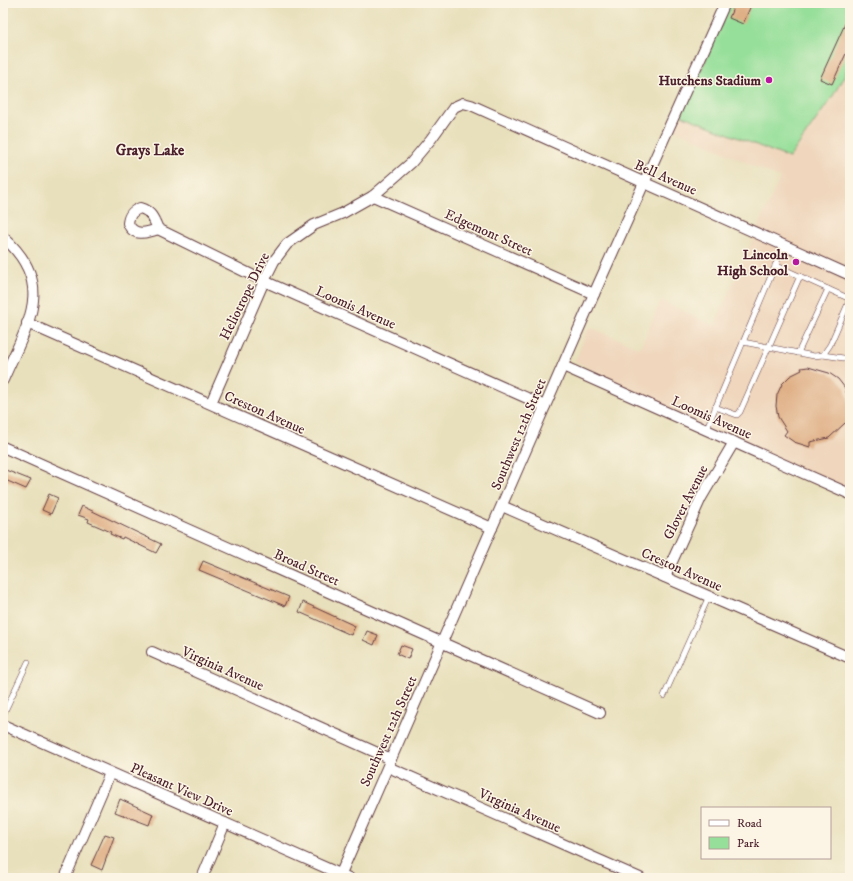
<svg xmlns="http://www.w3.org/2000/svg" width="853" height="881" font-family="'IM FELL DW Pica',serif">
  <rect width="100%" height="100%" fill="#fcf5e5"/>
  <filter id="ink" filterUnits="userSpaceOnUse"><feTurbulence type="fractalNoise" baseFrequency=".025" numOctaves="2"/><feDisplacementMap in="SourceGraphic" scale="8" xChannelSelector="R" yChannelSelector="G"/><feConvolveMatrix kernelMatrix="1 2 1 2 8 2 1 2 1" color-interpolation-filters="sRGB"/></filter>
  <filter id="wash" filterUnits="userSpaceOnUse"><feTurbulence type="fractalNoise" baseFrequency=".012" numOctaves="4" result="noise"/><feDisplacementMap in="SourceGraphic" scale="16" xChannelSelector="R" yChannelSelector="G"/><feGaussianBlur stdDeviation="0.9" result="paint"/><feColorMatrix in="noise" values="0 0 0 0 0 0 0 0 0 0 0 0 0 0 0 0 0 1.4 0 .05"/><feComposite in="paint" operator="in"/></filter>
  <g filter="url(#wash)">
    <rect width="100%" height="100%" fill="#e8e0bc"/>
    <polygon fill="#efd6bc" points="727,3 850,3 850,494 691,423 575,361 589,327 640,348 661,300 714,326 780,178 676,130"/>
    <polygon fill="#96df9a" stroke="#707f62" points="731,3 850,3 850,65 833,96 789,158 681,115"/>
    <g id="blocks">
      <g fill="#dfaf85">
        <polygon points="735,3 752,3 743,24 729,18"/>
        <polygon points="850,13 850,45 832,84 820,79"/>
        <polygon points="808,367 829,373 838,379 845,388 850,406 850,425 845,423 829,438 810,442 810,447 794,442 784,435 787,431 778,417 776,406 777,395 782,384 790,376 802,370 801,368"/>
        <polygon points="3,469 31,480 26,489 3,479"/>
        <polygon points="49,494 58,498 51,514 42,510"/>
        <polygon points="82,506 161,544 156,553 123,537 122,539 110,534 111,532 88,522 89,519 78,515"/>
        <polygon points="203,561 289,597 285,606 199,570"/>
        <polygon points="303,602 355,626 351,635 299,612"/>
        <polygon points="367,631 378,635 374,645 363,640"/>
        <polygon points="401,645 412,649 408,659 397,654"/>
        <polygon points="120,799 153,814 149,825 115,812"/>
        <polygon points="105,834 114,837 102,870 91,865"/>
      </g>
    </g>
  </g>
  <g filter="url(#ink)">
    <use href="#blocks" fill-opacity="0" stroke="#623c41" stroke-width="1"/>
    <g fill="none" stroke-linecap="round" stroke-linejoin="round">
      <g stroke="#623c41" stroke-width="6">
        <g id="service">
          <polyline points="775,265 850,299"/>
          <polyline points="743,342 814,356 823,355 830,345 850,299"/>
          <polyline points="798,353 828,289"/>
          <polyline points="823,355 850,359"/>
          <polyline points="715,407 737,415 740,412 800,276"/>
          <polyline points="706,430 784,245"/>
          <polyline points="664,696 709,596"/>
          <polyline points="3,715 28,662"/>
        </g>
      </g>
      <g stroke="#623c41" stroke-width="12">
        <g id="minor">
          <polyline points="373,196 594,294"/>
          <path d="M140,208C151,211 154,219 158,229C147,233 133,237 128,223C129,215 132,211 140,208Z"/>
          <polyline points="158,229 264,281 545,406"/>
          <path d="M3,237C58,285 26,326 3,380"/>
          <polyline points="27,323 492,528"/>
          <polyline points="563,366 850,494"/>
          <polyline points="211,403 264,281 274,261 287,244 314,225 343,213 373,196 411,163 431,139 454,107 463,103 471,105 850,275"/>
          <polyline points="3,447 600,713"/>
          <polyline points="502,506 850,658"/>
          <polyline points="665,577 701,498 734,442"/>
          <polyline points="152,652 391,759"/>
          <polyline points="3,725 349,878"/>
          <polyline points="388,767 640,878"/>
          <polyline points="65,878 110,773"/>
          <polyline points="202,878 225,823"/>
          <polyline points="339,878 594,294 725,3"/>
        </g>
      </g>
      <use href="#service" stroke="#fff" stroke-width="5"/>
      <use href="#minor" stroke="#fff" stroke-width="10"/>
    </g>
  </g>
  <g fill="#b5179e" stroke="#fcf5e5" stroke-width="1.5">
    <circle cx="769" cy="80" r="4"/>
    <circle cx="796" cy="262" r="4"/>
  </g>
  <g text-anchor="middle" stroke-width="3" stroke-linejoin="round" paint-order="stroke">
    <g font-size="14" font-weight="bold" fill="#4a1f2b" stroke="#fcf5e5" text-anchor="end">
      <text x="761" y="85">Hutchens Stadium</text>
      <text x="788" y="259">Lincoln<tspan x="788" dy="16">High School</tspan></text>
    </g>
    <g font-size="14" fill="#4a1f2b" stroke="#fcf5e5">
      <text transform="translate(666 177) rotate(24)" y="5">Bell Avenue</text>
      <text transform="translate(489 232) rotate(24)" y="5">Edgemont Street</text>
      <text transform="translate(244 296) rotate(-64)" y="5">Heliotrope Drive</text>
      <text transform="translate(356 307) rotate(24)" y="5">Loomis Avenue</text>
      <text transform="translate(265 412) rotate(24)" y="5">Creston Avenue</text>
      <text transform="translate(712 417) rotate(24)" y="5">Loomis Avenue</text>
      <text transform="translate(518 434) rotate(-67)" y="5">Southwest 12th Street</text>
      <text transform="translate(685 502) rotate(-63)" y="5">Glover Avenue</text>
      <text transform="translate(307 567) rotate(24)" y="5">Broad Street</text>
      <text transform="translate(682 569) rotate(24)" y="5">Creston Avenue</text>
      <text transform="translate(223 668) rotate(24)" y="5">Virginia Avenue</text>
      <text transform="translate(388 731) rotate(-66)" y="5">Southwest 12th Street</text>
      <text transform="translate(182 789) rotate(24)" y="5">Pleasant View Drive</text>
      <text transform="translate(520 810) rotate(24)" y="5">Virginia Avenue</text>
    </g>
    <g font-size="15" font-weight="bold" fill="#4a1f2b" stroke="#fcf5e5">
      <text x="150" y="155">Grays Lake</text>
    </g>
  </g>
  <rect width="853" height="881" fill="none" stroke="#fcf5e5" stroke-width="16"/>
  <rect x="701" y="807" width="130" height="52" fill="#fcf5e5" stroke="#b59f9b"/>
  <rect x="709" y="820" width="20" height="6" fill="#ffffff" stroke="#b59f9b"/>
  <text x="737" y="827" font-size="12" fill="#4a1f2b">Road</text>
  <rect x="709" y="837" width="20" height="12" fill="#96df9a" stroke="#b59f9b"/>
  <text x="737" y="847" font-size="12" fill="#4a1f2b">Park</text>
</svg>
